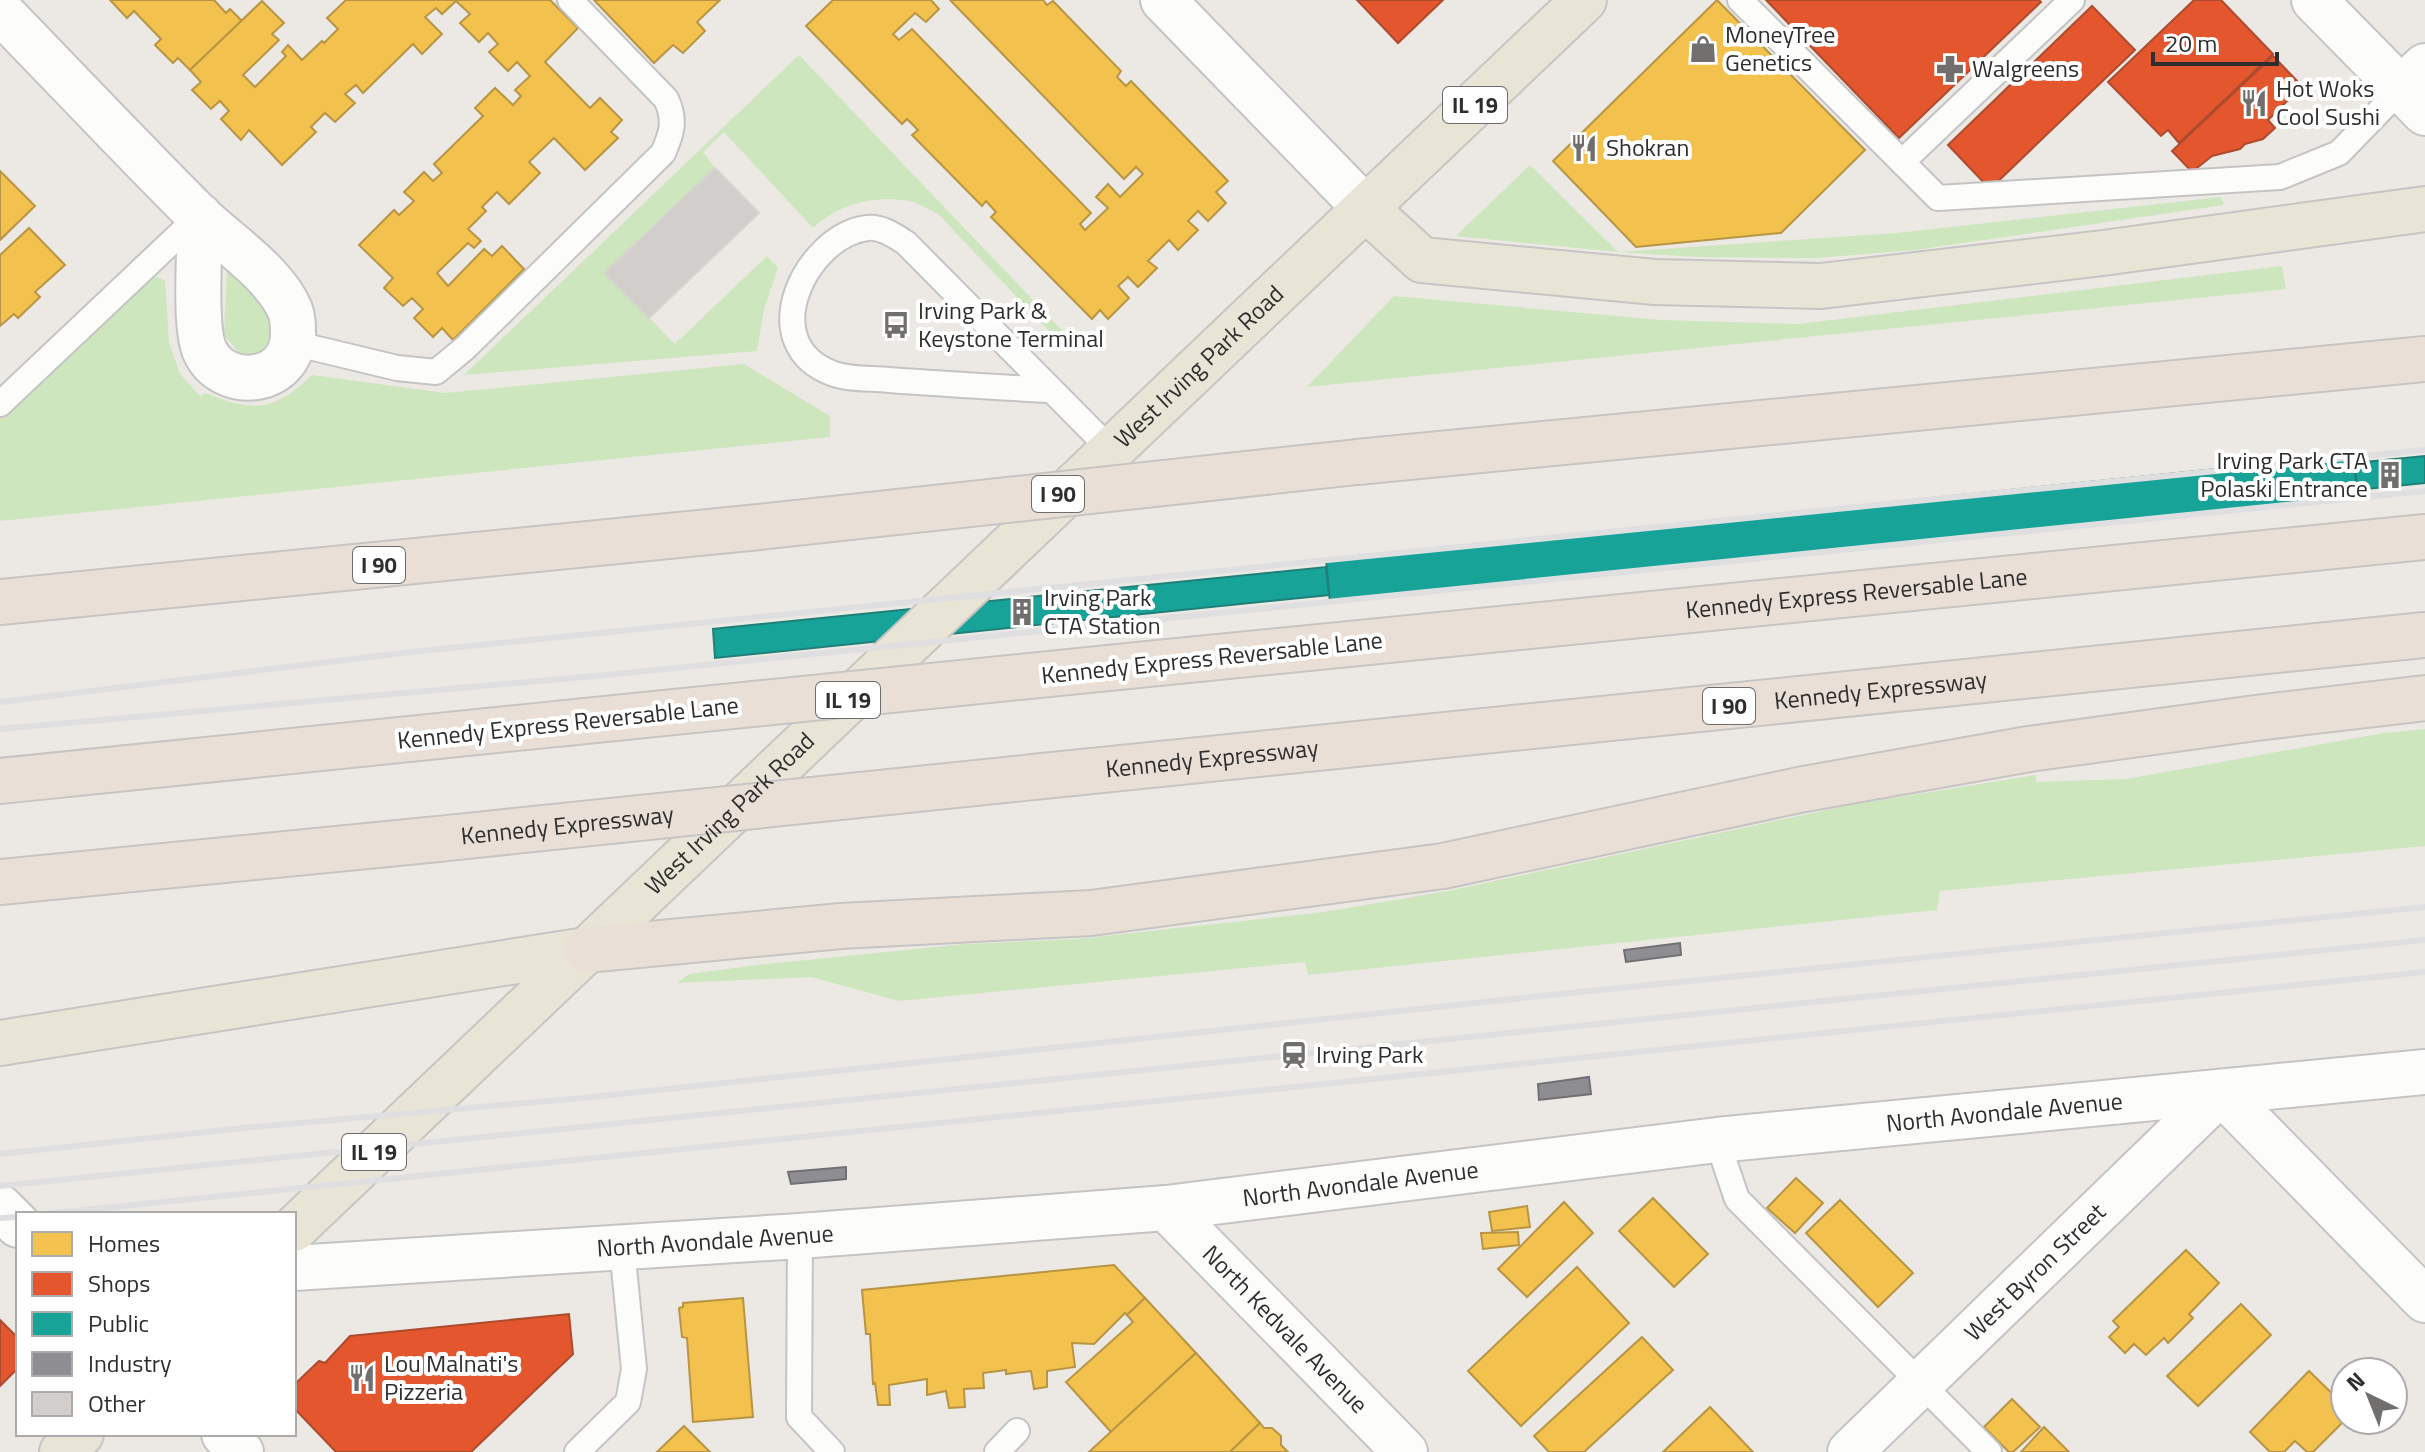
<svg xmlns="http://www.w3.org/2000/svg" width="2425" height="1452" font-family="'Titillium Web',sans-serif">
  <rect width="100%" height="100%" fill="#ece8e4"/>
  <g fill="#cee6be">
    <path d="M799,55L1076,345L1070,353L938,214C929,210 919,203 909,201C874,195 838,204 813,228L724,132L703,152L715,168L605,273L675,344L767,256L778,268L764,309L757,351L464,375Z"/>
    <polygon points="1530,165 1618,252 1897,233 2221,197 2224,205 1915,250 1817,258 1698,257 1618,252 1456,236"/>
    <polygon points="2282,266 2286,289 1307,387 1394,296 1661,320 1798,324"/>
    <polygon points="227,271 231,271 275,319 269,349 256,356 242,356 224,335"/>
    <path d="M158,277L165,281L169,342L180,374L200,396L206,393C253,413 275,411 312,375L445,393L744,364L830,416V437L0,521V415L149,278Z"/>
    <polygon points="2425,729 2425,846 1940,891 1937,910 1308,975 1305,962 899,1001 811,977 677,983 689,974 757,965 966,944 1077,939 1324,912 1448,891 1850,805 2036,775 2036,782 2126,779 2384,733"/>
  </g>
  <g fill="#f2c14e" stroke="#b79544" stroke-width="2">
    <polygon points="110,0 214,0 226,13 230,9 242,21 190,70 178,58 173,63 155,45 161,39 134,11 127,18"/>
    <polygon points="346,0 550,0 578,28 545,62 590,108 600,98 622,120 611,132 618,138 585,170 554,138 529,162 540,173 509,204 497,192 482,207 486,211 468,229 481,241 474,248 468,243 437,273 448,286 484,249 492,256 502,246 524,269 453,340 442,328 433,337 414,318 423,309 412,298 403,306 384,288 393,278 359,245 394,210 399,215 414,201 404,192 424,172 433,181 442,173 434,164 483,116 475,108 495,88 513,105 521,96 515,90 530,76 517,62 508,71 489,52 498,44 488,33 479,42 460,23 470,14 456,1 442,14 436,8 425,17 442,34 422,54 413,44 363,93 356,85 345,94 355,103 335,122 325,113 311,127 316,132 282,165 249,130 241,140 221,119 229,111 220,101 211,109 192,90 201,82 190,70 262,1 284,23 272,34 279,40 243,75 255,87 286,56 282,52 288,45 302,60 322,41 324,43 338,29 327,18"/>
    <polygon points="594,0 720,0 697,22 705,31 683,53 673,45 654,63"/>
    <polygon points="833,0 931,0 939,9 926,22 915,13 893,34 899,40 912,29 1091,213 1080,224 1085,230 1108,208 1096,197 1108,184 1120,197 1143,174 1136,167 1124,179 950,0 1043,0 1047,5 1053,1 1121,71 1117,77 1126,86 1131,81 1228,181 1216,192 1226,203 1208,221 1198,211 1188,221 1198,230 1178,250 1169,240 1148,261 1157,268 1138,287 1128,277 1118,286 1129,298 1108,319 1100,310 1092,319 991,217 996,212 986,201 982,206 912,135 918,130 907,119 902,124 806,26"/>
    <polygon points="1717,0 1865,150 1781,233 1636,247 1553,161"/>
    <polygon points="0,171 35,206 0,240"/>
    <polygon points="29,228 65,265 35,292 40,297 18,318 14,314 0,326 0,255"/>
    <polygon points="1796,1178 1823,1203 1795,1233 1767,1208"/>
    <polygon points="1653,1198 1708,1254 1674,1287 1619,1231"/>
    <polygon points="1840,1200 1913,1273 1878,1307 1806,1233"/>
    <polygon points="1564,1202 1593,1233 1527,1297 1498,1269"/>
    <polygon points="1527,1206 1530,1227 1492,1231 1489,1212"/>
    <polygon points="1518,1232 1519,1245 1483,1249 1481,1233"/>
    <polygon points="2186,1250 2219,1283 2189,1314 2193,1318 2168,1343 2164,1338 2146,1355 2134,1344 2125,1353 2109,1337 2119,1327 2113,1321"/>
    <polygon points="1114,1265 1145,1298 1127,1315 1125,1313 1094,1344 1072,1343 1075,1367 1047,1371 1047,1387 1034,1389 1031,1371 1006,1374 1006,1370 983,1373 984,1388 964,1389 965,1407 949,1408 946,1391 927,1395 927,1379 889,1385 890,1405 878,1405 875,1383 873,1384 870,1334 866,1334 862,1290"/>
    <polygon points="1577,1267 1629,1323 1521,1426 1468,1371"/>
    <polygon points="743,1298 753,1417 693,1422 687,1338 682,1337 679,1308 683,1307 683,1303"/>
    <polygon points="1145,1298 1196,1353 1111,1432 1066,1382 1133,1322 1127,1315"/>
    <polygon points="2241,1304 2271,1335 2198,1406 2167,1376"/>
    <polygon points="1642,1337 1673,1370 1584,1452 1549,1452 1534,1436"/>
    <polygon points="1196,1353 1260,1423 1230,1452 1089,1452"/>
    <polygon points="2309,1371 2345,1406 2345,1420 2313,1452 2307,1452 2295,1441 2284,1452 2270,1452 2250,1432"/>
    <polygon points="2012,1399 2040,1427 2013,1452 2009,1452 1984,1427"/>
    <polygon points="1710,1407 1753,1452 1663,1452"/>
    <polygon points="1260,1423 1264,1428 1272,1428 1281,1436 1281,1445 1288,1452 1230,1452"/>
    <polygon points="684,1426 710,1452 657,1452"/>
    <polygon points="2044,1427 2069,1452 2021,1452"/>
  </g>
  <g fill="#e4572e" stroke="#ad4b2e" stroke-width="2">
    <polygon points="1357,0 1443,0 1398,43"/>
    <polygon points="1766,0 2039,0 2041,2 1899,138"/>
    <polygon points="2194,0 2221,0 2273,54 2179,143 2168,130 2161,136 2108,82"/>
    <polygon points="2092,6 2135,50 1990,189 1948,145"/>
    <polygon points="2273,56 2302,86 2268,120 2275,128 2263,139 2245,144 2240,149 2212,156 2192,172 2172,151"/>
    <polygon points="569,1314 573,1354 471,1452 336,1452 294,1408 294,1385 319,1361 325,1363 350,1336"/>
    <polygon points="0,1320 18,1338 18,1368 0,1386"/>
  </g>
  <g fill="#17a398" stroke="#1e8078" stroke-width="2">
    <polygon points="2353,455 2358,498 1330,603 1326,560"/>
    <polygon points="2425,456 2425,483 2357,490 2355,463"/>
    <polygon points="1326,567 1329,595 715,658 713,629"/>
  </g>
  <g fill="#8d8d92" stroke="#707074" stroke-width="2">
    <polygon points="1680,943 1681,955 1626,962 1624,950"/>
    <polygon points="1589,1077 1591,1094 1539,1100 1538,1084"/>
    <polygon points="846,1167 846,1179 791,1184 788,1172"/>
  </g>
  <polygon fill="#d1cecb" stroke="#d7d4d0" stroke-width="2" points="715,168 759,213 649,318 604,273"/>
  <g fill="none" stroke-linecap="round" stroke-linejoin="round">
    <g stroke="#c5c4c5" stroke-width="28">
      <g id="service">
        <polyline points="1740,0 1938,198 2280,177 2339,153 2401,89"/>
        <polyline points="1902,162 2072,0"/>
        <path d="M293,343L397,368L436,372L465,348L663,153C672,133 676,120 666,99L570,0"/>
        <path d="M1049,390C995,387 942,384 889,380C872,378 851,380 834,374C752,345 806,236 867,228C881,226 895,236 906,243L1111,450"/>
        <polyline points="0,404 199,216"/>
        <polyline points="1717,1140 1737,1199 1989,1452"/>
        <polyline points="800,1236 799,1417 832,1452"/>
        <polyline points="577,1452 628,1402 634,1369 622,1248"/>
        <polyline points="997,1452 1017,1431"/>
      </g>
    </g>
    <g stroke="#c5c4c5" stroke-width="48">
      <g id="minor">
        <polyline points="1163,0 1366,209"/>
        <path d="M0,11C66,79 131,148 198,215C227,243 274,273 290,310C293,318 293,325 293,334C293,385 222,393 204,349C194,323 200,247 200,216"/>
        <polyline points="2401,89 2425,66"/>
        <path id="s1" d="M1166,1208L1405,1452"/>
        <path id="s2" d="M1850,1452L2221,1092L2425,1300"/>
      </g>
    </g>
    <g stroke="#c5c4c5" stroke-width="48">
      <g id="tertiary">
        <polyline points="0,1207 18,1225"/>
        <path id="s3" d="M294,1268L800,1236L1166,1208L1717,1140L2425,1072"/>
        <polyline points="224,1434 241,1452"/>
      </g>
    </g>
    <g stroke="#c5c4c5" stroke-width="48">
      <polyline id="secondary" points="2314,0 2425,113"/>
    </g>
    <g stroke="#c6c5c4" stroke-width="48">
      <g id="primary">
        <polyline points="1366,209 1422,260 1655,282 1821,286 2103,253 2425,209"/>
        <polyline points="0,1043 586,950"/>
        <path id="s4" d="M294,1229L1584,0"/>
        <polyline points="62,1452 81,1434"/>
      </g>
    </g>
    <g stroke="#c6c5c4" stroke-width="48">
      <g id="motorway">
        <polyline points="1357,462 2425,359"/>
        <polyline points="0,602 759,527"/>
        <path id="s5" d="M1148,664L2425,537"/>
        <path id="s6" d="M1033,777L2425,635"/>
        <polyline points="0,781 556,724"/>
        <polyline points="0,882 438,839"/>
        <polyline points="586,950 841,926 1091,913 1443,866 1804,789 2029,749 2256,718 2425,698"/>
      </g>
    </g>
    <use href="#service" stroke="#fcfcfb" stroke-width="24"/>
    <use href="#minor" stroke="#fcfcfb" stroke-width="44"/>
    <use href="#tertiary" stroke="#fcfcfb" stroke-width="44"/>
    <use href="#secondary" stroke="#fcfcfb" stroke-width="44"/>
    <use href="#primary" stroke="#e8e4d6" stroke-width="44"/>
    <use href="#motorway" stroke="#eadfd6" stroke-width="44"/>
    <g stroke="#dfdfe1" stroke-width="6">
      <polyline points="0,702 411,652 2425,450"/>
      <polyline points="0,729 606,675 2425,491"/>
      <polyline points="0,1154 253,1127 582,1098 1560,994 2425,907"/>
      <polyline points="0,1186 2425,940"/>
      <polyline points="44,1214 2425,972"/>
      <polyline points="0,1218 18,1217"/>
    </g>
    <g stroke="#c6c5c4" stroke-width="48" stroke-linecap="butt">
      <g id="motorway-bridge">
        <polyline points="759,527 1357,462"/>
        <polyline points="556,724 1148,664"/>
        <path id="s7" d="M438,839L1033,777"/>
      </g>
    </g>
    <use href="#motorway-bridge" stroke="#eadfd6" stroke-width="44"/>
  </g>
  <defs>
    <g id="shop-bare" transform="scale(2.16)"><path d="M-5-2.5h2.3a2.7 3.5 0 0 1 5.4 0H5L5.5 6h-11ZM-1.5-2.5h3a1.5 2.3 0 0 0-3 0Z" fill="#706f6e" stroke="#fff" stroke-width="2.5" paint-order="stroke"/></g>
    <g id="pharmacy-bare" transform="scale(2.16)"><path d="M-2-6h4v4h4v4h-4v4h-4v-4h-4v-4h4Z" fill="#706f6e" stroke="#fff" stroke-width="2.5" paint-order="stroke"/></g>
    <g id="restaurant-bare" transform="scale(2.16)"><path d="M-5-6h1v4h1v-4h1v4h1v-4h1v5L-1.5 .5V6h-2V.5L-5-1ZM5-6V6H3V1.5H1.5Q1.5-4 5-6Z" fill="#706f6e" stroke="#fff" stroke-width="2.5" paint-order="stroke"/></g>
    <g id="bus-bare" transform="scale(2.16)"><path d="M-5-6H5V4H4V6H2V4H-2V6H-4V4H-5ZM-3.5-4V0h7V-4ZM-3.5 1.2v1.5H-2V1.2ZM2 1.2v1.5H3.5V1.2Z" fill="#706f6e" stroke="#fff" stroke-width="2.5" paint-order="stroke"/></g>
    <g id="building-bare" transform="scale(2.16)"><path d="M-4-6H4V6H1V3H-1V6H-4ZM-2.5-4.3h1.7v1.8h-1.7ZM.8-4.3h1.7v1.8H.8ZM-2.5-1h1.7V.8h-1.7ZM.8-1h1.7V.8H.8Z" fill="#706f6e" stroke="#fff" stroke-width="2.5" paint-order="stroke"/></g>
    <g id="station-bare" transform="scale(2.16)"><path d="M-3-6H3Q5-6 5-4V2Q5 4 3 4L4.5 6H3L1.5 4h-3L-3 6H-4.5L-3 4Q-5 4-5 2V-4Q-5-6-3-6ZM-3.5-4v3h7v-3ZM-3.5 1v1.5H-2V1ZM2 1v1.5H3.5V1Z" fill="#706f6e" stroke="#fff" stroke-width="2.5" paint-order="stroke"/></g>
  </defs>
  <g fill-rule="evenodd">
    <use href="#shop-bare" x="1703" y="49"/>
    <use href="#pharmacy-bare" x="1950" y="69"/>
    <use href="#restaurant-bare" x="2254" y="103"/>
    <use href="#restaurant-bare" x="1584" y="148"/>
    <use href="#bus-bare" x="896" y="325"/>
    <use href="#building-bare" x="2390" y="475"/>
    <use href="#building-bare" x="1022" y="612"/>
    <use href="#station-bare" x="1294" y="1055"/>
    <use href="#restaurant-bare" x="362" y="1378"/>
  </g>
  <g text-anchor="middle" stroke-width="8" stroke-linejoin="round" paint-order="stroke">
    <g fill="#fff" stroke="#6d6d6d" stroke-width="2">
      <rect x="1443" y="87" width="64" height="36" rx="6"/>
      <rect x="1032" y="476" width="52" height="36" rx="6"/>
      <rect x="353" y="547" width="52" height="36" rx="6"/>
      <rect x="816" y="682" width="64" height="36" rx="6"/>
      <rect x="1703" y="688" width="52" height="36" rx="6"/>
      <rect x="342" y="1134" width="64" height="36" rx="6"/>
    </g>
    <g font-size="22" font-weight="bold" fill="#2e2e2e">
      <text x="1475" y="113">IL 19</text>
      <text x="1058" y="502">I 90</text>
      <text x="379" y="573">I 90</text>
      <text x="848" y="708">IL 19</text>
      <text x="1729" y="714">I 90</text>
      <text x="374" y="1160">IL 19</text>
    </g>
    <g font-size="24" fill="#2e2e2e" stroke="#fff" text-anchor="start">
      <text x="1725" y="43">MoneyTree<tspan x="1725" dy="28">Genetics</tspan></text>
      <text x="1972" y="77">Walgreens</text>
      <text x="2276" y="97">Hot Woks<tspan x="2276" dy="28">Cool Sushi</tspan></text>
      <text x="1606" y="156">Shokran</text>
      <text x="918" y="319">Irving Park &amp;<tspan x="918" dy="28">Keystone Terminal</tspan></text>
      <text x="2368" y="469" text-anchor="end">Irving Park CTA<tspan x="2368" dy="28">Polaski Entrance</tspan></text>
      <text x="1044" y="606">Irving Park<tspan x="1044" dy="28">CTA Station</tspan></text>
      <text x="1316" y="1063">Irving Park</text>
      <text x="384" y="1372">Lou Malnati's<tspan x="384" dy="28">Pizzeria</tspan></text>
    </g>
    <g font-size="24" fill="#2e2e2e" stroke="#fff">
      <text dy="8" stroke="none"><textPath href="#s4" startOffset="1250">West Irving Park Road</textPath></text>
      <text dy="8" stroke="none"><textPath href="#s5" startOffset="712">Kennedy Express Reversable Lane</textPath></text>
      <text transform="translate(1212 658) rotate(-6)" y="8">Kennedy Express Reversable Lane</text>
      <text dy="8" stroke="none"><textPath href="#s6" startOffset="852">Kennedy Expressway</textPath></text>
      <text transform="translate(568 723) rotate(-6)" y="8">Kennedy Express Reversable Lane</text>
      <text dy="8" stroke="none"><textPath href="#s6" startOffset="180">Kennedy Expressway</textPath></text>
      <text dy="8" stroke="none"><textPath href="#s4" startOffset="602">West Irving Park Road</textPath></text>
      <text dy="8" stroke="none"><textPath href="#s7" startOffset="130">Kennedy Expressway</textPath></text>
      <text dy="8" stroke="none"><textPath href="#s3" startOffset="1718">North Avondale Avenue</textPath></text>
      <text dy="8" stroke="none"><textPath href="#s3" startOffset="1070">North Avondale Avenue</textPath></text>
      <text dy="8" stroke="none"><textPath href="#s3" startOffset="422">North Avondale Avenue</textPath></text>
      <text dy="8" stroke="none"><textPath href="#s2" startOffset="258">West Byron Street</textPath></text>
      <text dy="8" stroke="none"><textPath href="#s1" startOffset="170">North Kedvale Avenue</textPath></text>
    </g>
  </g>
  <rect x="16" y="1212" width="280" height="224" fill="#ffffff" stroke="#ababab" stroke-width="2"/>
  <rect x="32" y="1232" width="40" height="24" fill="#f2c14e" stroke="#ababab" stroke-width="2"/>
  <text x="88" y="1252" font-size="24" fill="#2e2e2e">Homes</text>
  <rect x="32" y="1272" width="40" height="24" fill="#e4572e" stroke="#ababab" stroke-width="2"/>
  <text x="88" y="1292" font-size="24" fill="#2e2e2e">Shops</text>
  <rect x="32" y="1312" width="40" height="24" fill="#17a398" stroke="#ababab" stroke-width="2"/>
  <text x="88" y="1332" font-size="24" fill="#2e2e2e">Public</text>
  <rect x="32" y="1352" width="40" height="24" fill="#8d8d92" stroke="#ababab" stroke-width="2"/>
  <text x="88" y="1372" font-size="24" fill="#2e2e2e">Industry</text>
  <rect x="32" y="1392" width="40" height="24" fill="#d1cecb" stroke="#ababab" stroke-width="2"/>
  <text x="88" y="1412" font-size="24" fill="#2e2e2e">Other</text>
  <g transform="translate(2369 1396) rotate(317)"><circle r="38" fill="#ffffff" stroke="#ababab" stroke-width="2"/>
  <path d="M0-6L14 30L0 20L-14 30Z" fill="#706f6e"/>
  <text y="-12" font-size="22" font-weight="bold" text-anchor="middle" fill="#2e2e2e">N</text>
  </g>
  <path d="M2153 52v12h124v-12" fill="none" stroke="#2e2e2e" stroke-width="4"/>
  <text x="2165" y="52" font-size="24" fill="#2e2e2e" stroke="#ffffff" stroke-width="6" paint-order="stroke">20 m</text>
</svg>
